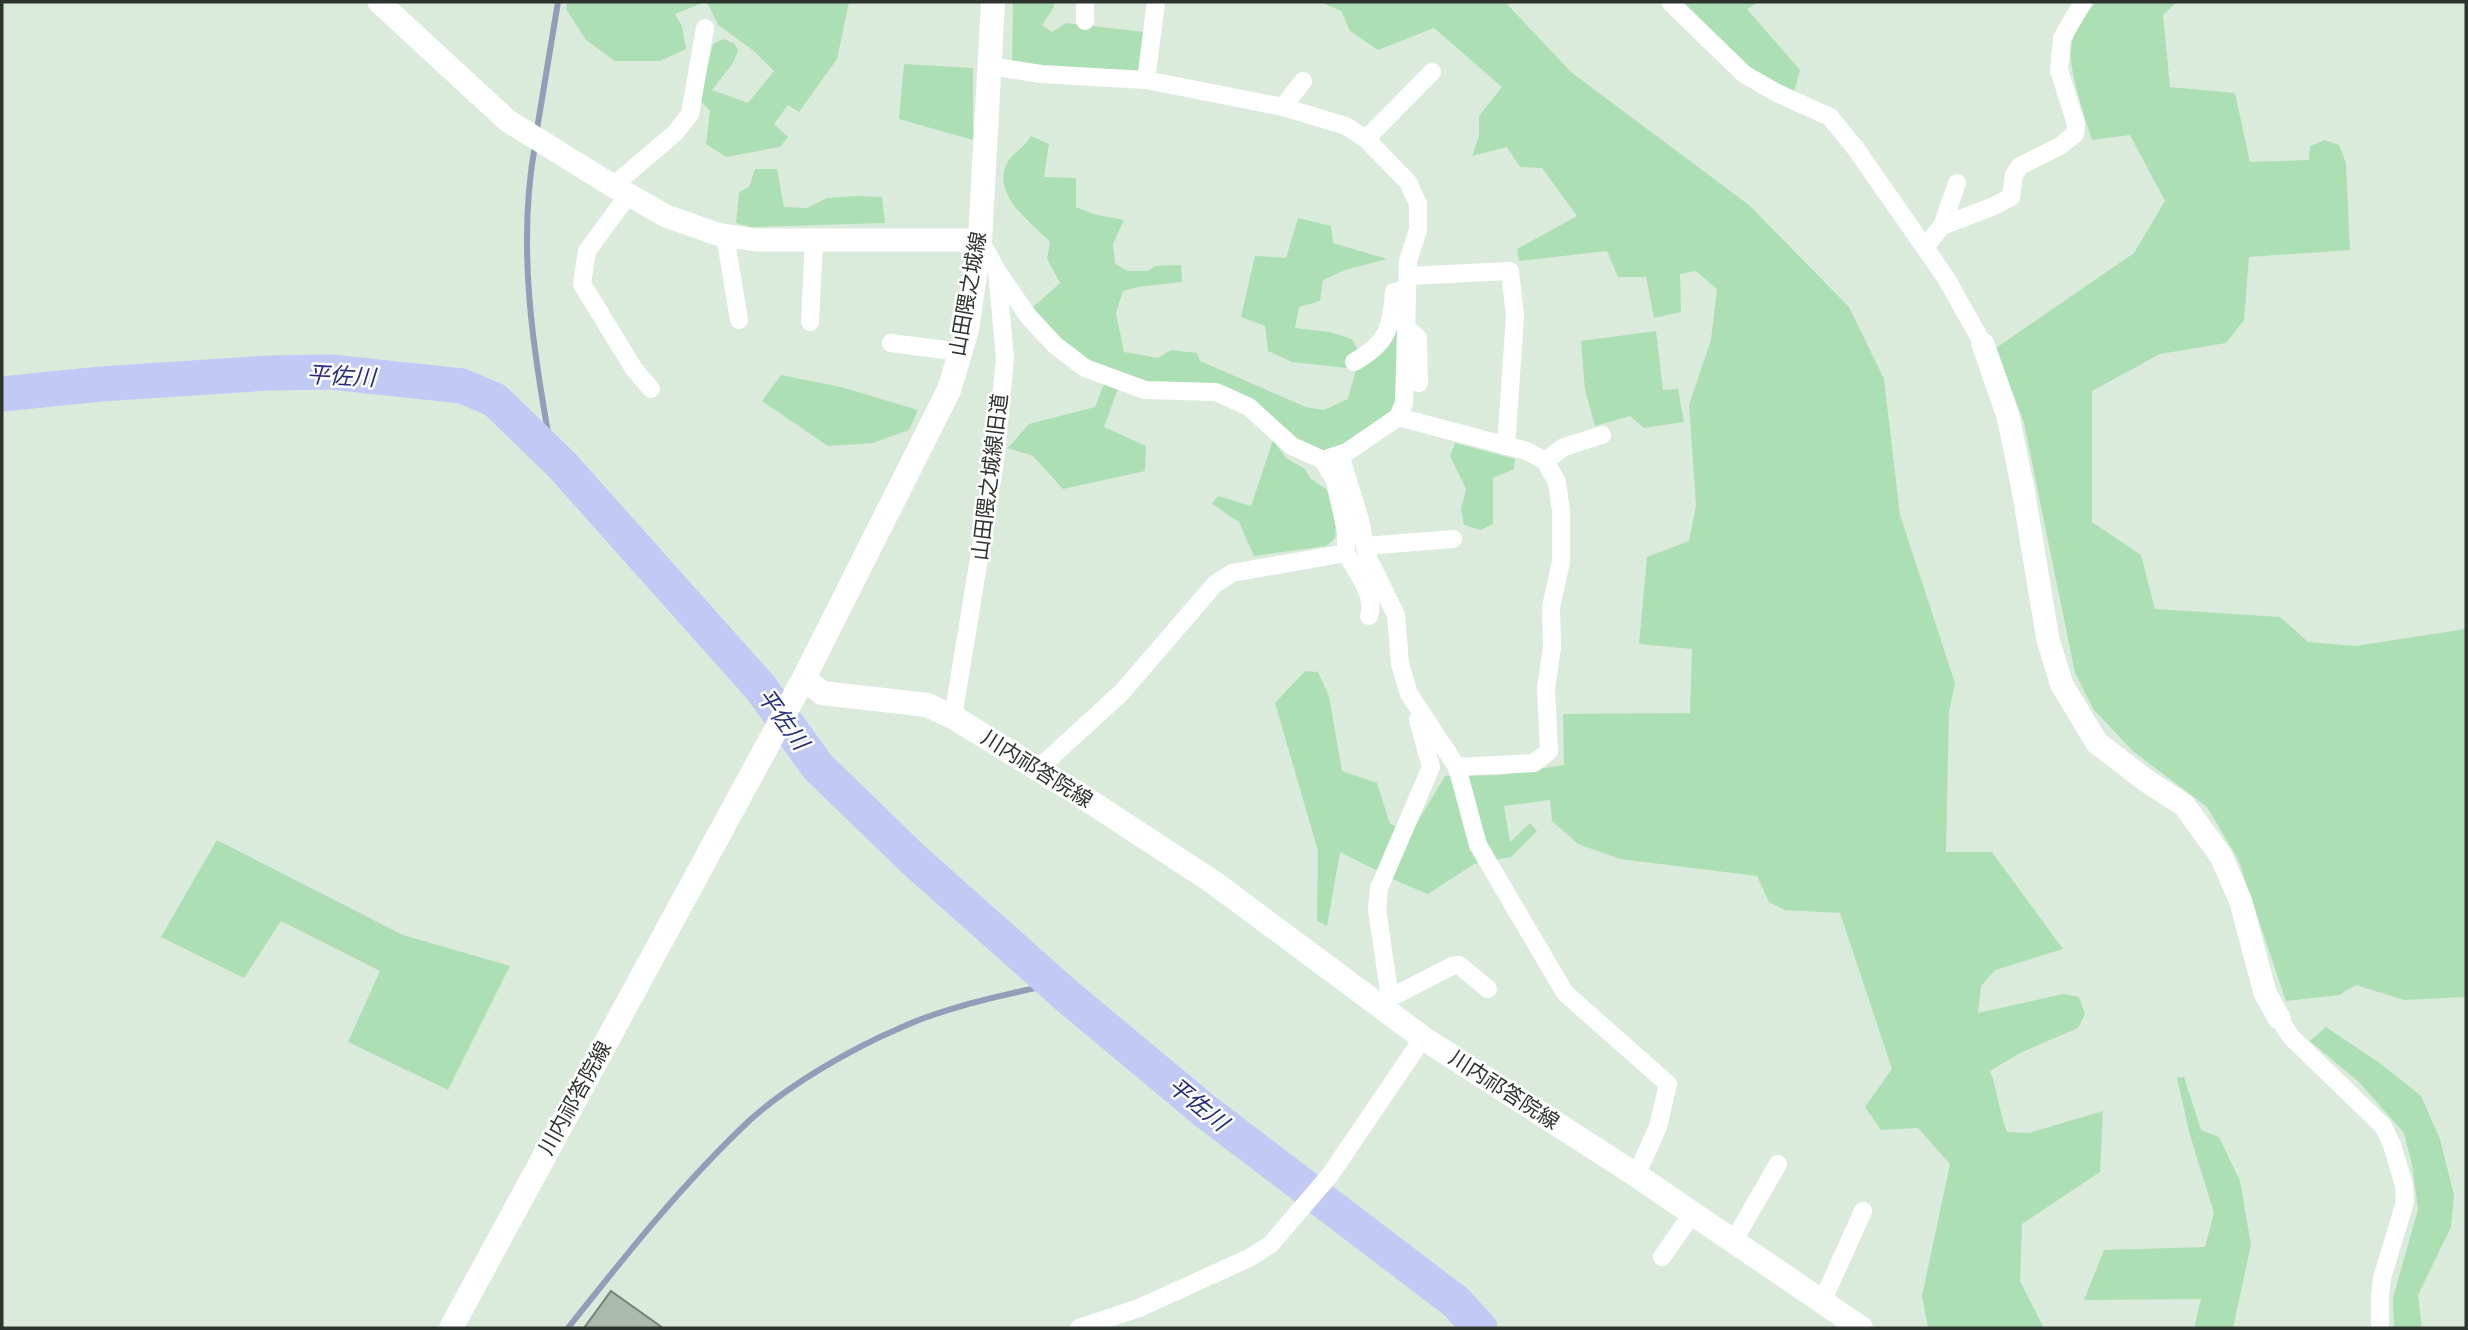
<svg xmlns="http://www.w3.org/2000/svg" width="2468" height="1330" font-family="'Crimson Pro','Noto Sans JP',serif">
  <rect width="100%" height="100%" fill="#daebdc"/>
  <g fill="#addfb4">
    <polygon points="567,2 705,2 675,14 682,26 686,49 660,61 615,61 586,40 566,9"/>
    <polygon points="707,2 849,2 837,59 799,112 788,105 774,124 788,137 780,147 726,157 706,144 710,111 699,99 713,44 723,39 734,43 738,51 733,63 712,90 748,103 774,71 754,51 718,25"/>
    <polygon points="1013,2 1054,2 1054,7 1042,25 1052,32 1066,23 1145,32 1142,75 1012,64"/>
    <path d="M1320,2H1505L1571,72L1749,205L1849,307L1884,379L1900,515L1955,683L1949,711L1946,852H1992L2063,949L1995,970L1981,986L1978,1013L2063,994L2079,997L2085,1014L2078,1028L2020,1053L1990,1071C1998,1091 1999,1112 2007,1132L2029,1133L2103,1111L2100,1172L2022,1224L2020,1281L2044,1328H1928L1922,1296L1950,1164L1918,1128L1881,1130L1865,1107L1892,1069L1840,913L1785,910L1769,902L1757,876L1620,859L1578,844L1552,821L1550,800L1504,806L1510,842L1530,823L1537,831L1511,857L1474,864L1428,894L1401,883L1340,852L1327,926L1317,921L1318,851L1275,703L1305,671L1318,672L1329,696L1342,771L1377,783L1390,824L1412,831L1445,776L1500,775L1564,765L1563,714L1690,713L1692,649L1639,644L1647,557L1689,541L1696,506L1689,405L1711,340L1717,289L1696,271L1680,274L1681,312L1654,318L1646,277H1618L1607,251L1519,261L1517,249L1577,216L1542,168L1520,167L1507,147L1472,156L1479,136V116L1502,87L1434,28L1378,50L1350,31L1341,11Z"/>
    <polygon points="1679,2 1759,2 1747,9 1800,70 1794,92 1746,67"/>
    <path d="M2096,2H2177L2163,15L2170,87L2235,93L2250,162L2309,160L2310,146L2325,140L2339,145L2346,163L2350,250L2249,257L2244,320L2226,343L2160,354L2092,391V522L2141,555L2155,609L2280,617L2308,642L2355,646L2466,629V997L2404,1000L2356,985L2339,995L2286,1001L2238,859L2207,807L2134,752L2094,710L2075,673L2024,423L1996,348L2134,253L2165,201L2130,135L2092,140C2085,117 2069,73 2071,50C2072,32 2085,15 2096,2Z"/>
    <polygon points="904,64 973,68 973,140 899,119"/>
    <path d="M1031,136L1049,144L1044,177L1076,178V207L1093,214L1124,220L1113,244L1115,264L1128,271H1148L1155,266L1181,265L1182,282L1138,287L1123,291L1116,313L1124,352L1158,358L1171,350L1197,353L1200,361L1306,407L1324,410L1348,399L1356,369L1292,362L1268,351L1265,326L1241,317L1255,256L1286,258L1298,218L1331,226L1333,243L1387,259L1345,270L1323,280L1320,301L1299,307L1295,328L1330,332L1352,339L1360,354L1401,324L1395,414L1347,448L1323,455L1292,441L1250,403L1155,384L1095,368L1051,333L1033,307L1060,283L1047,259L1050,242C1031,222 988,193 1009,160C1013,153 1025,147 1031,136Z"/>
    <polygon points="755,169 777,169 784,207 807,208 827,198 856,196 882,197 885,223 751,227 736,223 739,192 749,187"/>
    <polygon points="1656,331 1663,390 1678,389 1684,422 1644,428 1630,416 1595,426 1585,390 1581,341"/>
    <polygon points="781,375 841,387 918,410 909,430 873,443 828,446 762,401"/>
    <polygon points="1105,381 1119,386 1104,427 1146,446 1145,471 1063,489 1033,456 1008,448 1029,424 1095,407"/>
    <polygon points="1273,440 1286,458 1305,469 1310,478 1327,490 1336,518 1335,538 1326,546 1254,556 1239,522 1212,504 1218,496 1251,506"/>
    <polygon points="1455,443 1515,459 1514,469 1493,478 1493,524 1481,530 1464,525 1461,509 1466,489 1450,456"/>
    <polygon points="217,840 403,935 510,966 448,1090 348,1042 380,971 281,921 244,978 161,937"/>
    <polygon points="2326,1027 2381,1064 2421,1096 2440,1139 2454,1195 2451,1227 2418,1295 2422,1328 2394,1328 2393,1298 2418,1209 2412,1165 2404,1133 2360,1083 2310,1041"/>
    <polygon points="2184,1077 2201,1130 2219,1137 2240,1181 2251,1245 2233,1328 2194,1328 2201,1299 2084,1300 2104,1250 2205,1247 2214,1213 2190,1135 2177,1078"/>
  </g>
  <g fill="none" stroke-linecap="round" stroke-linejoin="round">
    <g stroke="#949db8" stroke-width="6">
      <polyline points="536,135 558,2"/>
      <path d="M535,145C516,251 534,352 552,456"/>
      <path d="M568,1328C625,1256 683,1183 750,1120C790,1084 851,1049 900,1028C948,1006 1001,996 1053,984"/>
    </g>
    <polyline stroke="#c0caf4" stroke-width="35" points="2,394 101,384 269,373 331,372 462,386 495,400 562,465 760,687 818,767 914,860 1067,996 1205,1111 1456,1302 1480,1328"/>
  </g>
  <polygon fill="#aabaac" stroke="#778278" stroke-width="2" points="611,1291 663,1328 584,1328"/>
  <g fill="none" stroke-linecap="round" stroke-linejoin="round">
    <g stroke="#fff" stroke-width="18">
      <polyline points="1670,2 1744,74 1777,93 1830,117 1856,149 1946,278 1983,344"/>
      <polyline points="1085,21 1085,2"/>
      <polyline points="989,66 1041,74 1146,80 1156,2"/>
      <polyline points="1146,80 1283,107 1303,81"/>
      <polyline points="1283,107 1346,126 1366,139 1432,72"/>
      <polyline points="613,186 675,133 690,114 705,28"/>
      <polyline points="629,194 587,251 582,284 634,369 651,389"/>
      <polyline points="1942,226 1957,183"/>
      <polyline points="725,235 739,320"/>
      <polyline points="1925,247 1942,226 1994,206 2011,197 2014,175 2020,166 2060,146 2075,134 2076,124 2059,70 2062,38 2083,2"/>
      <polyline points="997,271 1028,316 1055,345 1085,368 1145,390 1216,392 1249,407 1292,446 1323,460 1335,481 1346,531 1346,553 1232,573 1215,584 1122,692 1037,770"/>
      <polyline points="1408,276 1510,271 1515,317 1506,446"/>
      <polyline points="810,322 814,241"/>
      <polyline points="1406,328 1418,338 1419,383"/>
      <polyline points="891,343 960,352"/>
      <path d="M1354,362C1387,344 1391,329 1394,292L1407,289"/>
      <polyline points="1340,455 1360,520 1367,556 1396,615 1400,664 1409,694 1457,767 1534,763 1549,751 1546,688 1552,648 1551,607 1561,562 1561,511 1557,482 1545,461 1527,451 1398,417"/>
      <polyline points="1328,458 1347,452 1398,417 1404,403 1408,261 1418,230 1418,204 1408,182 1366,139"/>
      <polyline points="1545,461 1564,447 1602,435"/>
      <polyline points="1365,546 1453,539"/>
      <path d="M1346,553C1356,571 1376,595 1369,616"/>
      <polyline points="953,717 996,455 1005,358 997,271 980,240"/>
      <polyline points="1457,767 1478,845 1565,993 1668,1084 1658,1127 1636,1175"/>
      <polyline points="1390,998 1452,966 1459,965 1488,989"/>
      <polyline points="1384,1009 1390,998 1377,909 1379,888 1431,767 1418,720"/>
      <polyline points="2279,1018 2291,1037 2383,1126 2392,1145 2404,1185 2405,1202 2382,1278 2380,1297 2380,1328"/>
      <polyline points="1733,1242 1778,1164"/>
      <polyline points="1662,1257 1692,1214"/>
      <polyline points="1822,1302 1863,1211"/>
      <polyline points="1079,1328 1139,1308 1249,1258 1271,1244 1330,1175 1423,1038"/>
    </g>
    <g stroke="#fff" stroke-width="23">
      <polyline points="379,2 508,121 613,186 666,216 717,234 756,240 980,240"/>
      <polyline points="1983,344 2008,416 2023,489 2048,640 2062,685 2097,743 2148,782 2184,805 2221,856 2241,902 2265,993 2279,1018"/>
    </g>
    <g stroke="#fff" stroke-width="24">
      <polyline points="804,678 822,693 927,705 953,717 1077,793 1213,882 1423,1038 1636,1175 1861,1328"/>
      <polyline points="451,1328 804,678 949,390 967,330 980,240 993,2"/>
    </g>
  </g>
  <g text-anchor="middle" stroke-width="5" stroke-linejoin="round" paint-order="stroke">
    <g font-size="21" fill="#2d332d" stroke="#fff">
      <text transform="translate(968 294) rotate(-80)" y="7">山田隈之城線</text>
      <text transform="translate(990 477) rotate(-83)" y="7">山田隈之城線旧道</text>
      <text transform="translate(1037 769) rotate(32)" y="7">川内祁答院線</text>
      <text transform="translate(1504 1090) rotate(33)" y="7">川内祁答院線</text>
      <text transform="translate(575 1098) rotate(-61)" y="7">川内祁答院線</text>
    </g>
    <g font-size="23" font-style="italic" fill="#282d7b" stroke="#fff">
      <text transform="translate(341 376) rotate(3)" y="8">平佐川</text>
      <text transform="translate(783 719) rotate(54)" y="8">平佐川</text>
      <text transform="translate(1198 1104) rotate(39)" y="8">平佐川</text>
    </g>
  </g>
  <rect width="2468" height="1330" fill="none" stroke="#2d332d" stroke-width="7"/>
</svg>
